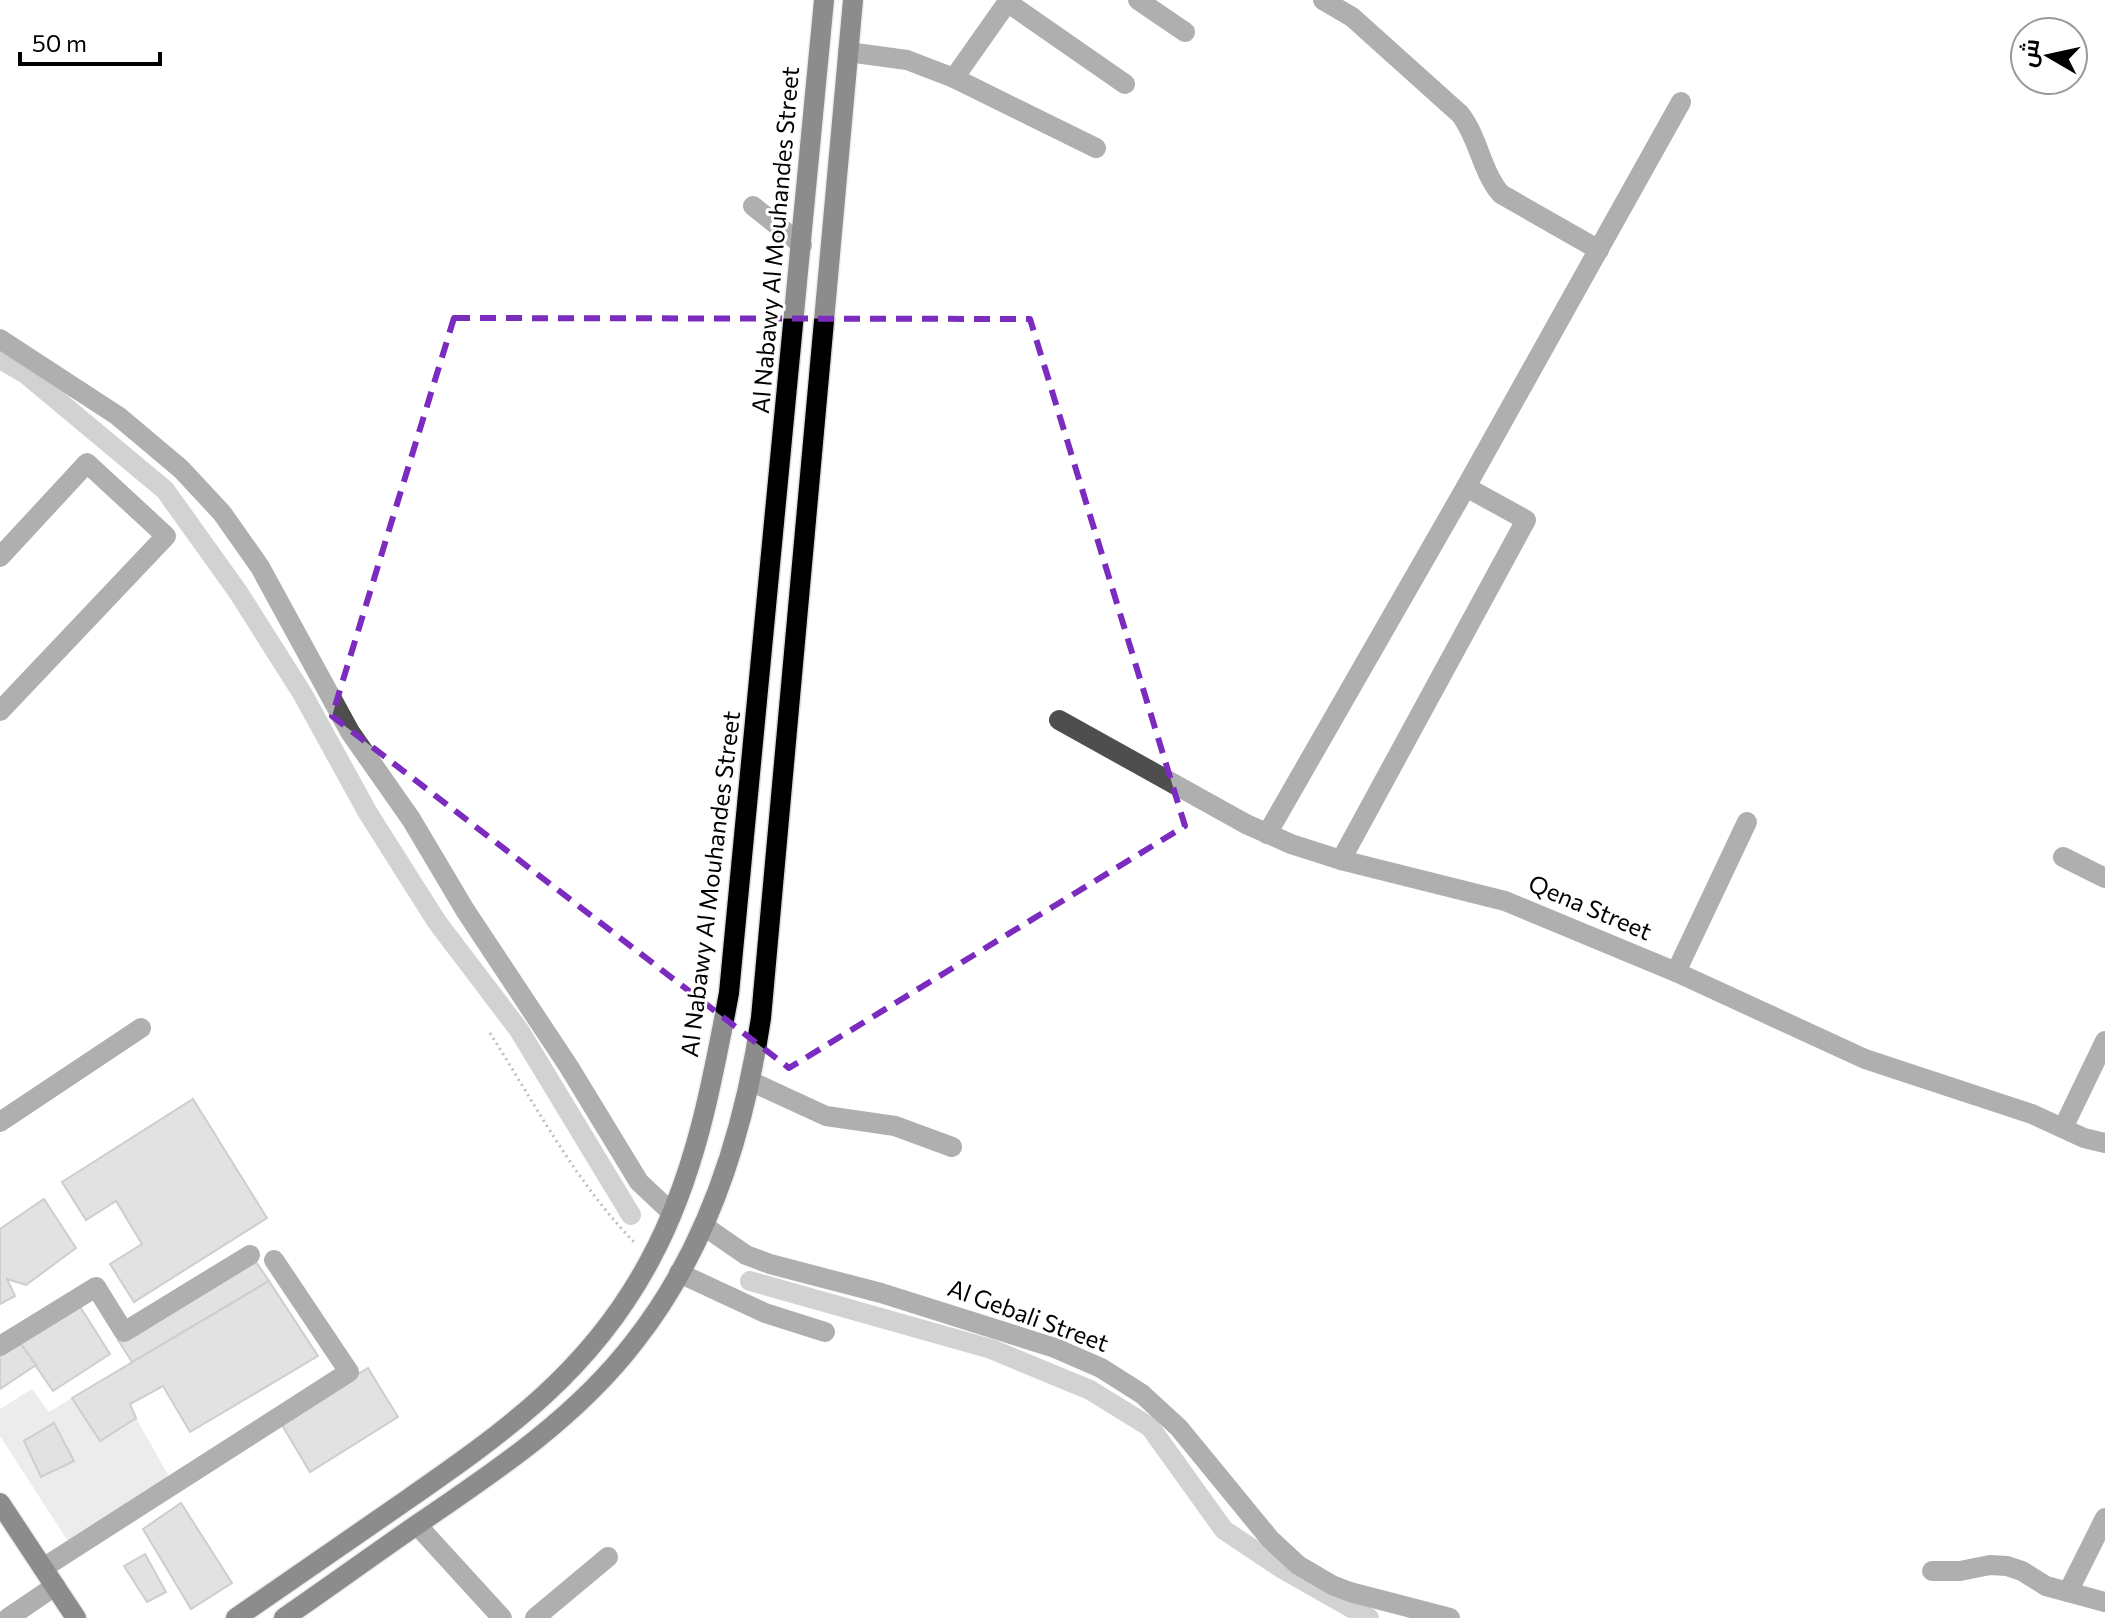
<svg xmlns="http://www.w3.org/2000/svg" width="2105" height="1618" font-family="Commissioner,Cairo,sans-serif">
  <rect width="100%" height="100%" fill="#fff"/>
  <polygon fill="#d5d5d5" points="32,1389 49,1412 72,1398 100,1440 136,1418 171,1480 71,1546 0,1436 0,1409"/>
  <g fill="none" stroke-linecap="round" stroke-linejoin="round">
    <g stroke="#9c9c9c" stroke-width="20">
      <polyline points="0,359 26,374 165,490 238,592 302,693 368,813 437,922 519,1030 631,1215"/>
      <polyline points="750,1281 991,1349 1090,1390 1150,1427 1224,1530 1281,1568 1369,1618"/>
    </g>
  </g>
  <g fill="#bebebe" stroke="#929292" stroke-width="2">
    <polygon points="193,1099 267,1218 134,1302 110,1264 142,1244 116,1201 86,1220 62,1182"/>
    <polygon points="44,1199 76,1248 26,1285 7,1279 15,1296 0,1304 0,1229"/>
    <polygon points="256,1262 269,1281 132,1362 118,1340"/>
    <polygon points="269,1281 318,1356 190,1432 163,1386 130,1404 136,1418 100,1441 72,1398"/>
    <polygon points="79,1305 110,1354 53,1391 20,1343"/>
    <polygon points="20,1343 36,1365 0,1389 0,1356"/>
    <polygon points="368,1368 398,1417 310,1472 279,1420"/>
    <polygon points="54,1423 74,1461 41,1477 24,1441"/>
    <polygon points="181,1503 232,1583 191,1609 143,1529"/>
    <polygon points="145,1554 166,1592 147,1602 124,1566"/>
  </g>
  <g fill="none" stroke-linecap="round" stroke-linejoin="round">
    <g stroke="#dbdbdb" stroke-width="23">
      <g id="major">
        <polyline points="0,1503 76,1618"/>
        <path d="M236,1618C291,1580 346,1542 401,1504C503,1433 590,1373 650,1260C695,1177 712,1084 729,993L824,0"/>
        <path d="M284,1618C329,1587 373,1555 418,1524C496,1471 577,1417 635,1341C708,1248 744,1133 761,1018L853,0"/>
      </g>
    </g>
    <path stroke="#707070" stroke-width="3" stroke-dasharray="2 4" stroke-linecap="butt" d="M490,1033C535,1104 576,1183 635,1243"/>
    <g stroke="#4e4e4e" stroke-width="20">
      <polyline points="1138,0 1185,32"/>
      <path d="M1323,0L1352,17L1460,114C1479,138 1481,171 1501,194L1599,250"/>
      <polyline points="1007,2 1125,84"/>
      <polyline points="848,52 907,60 954,78 1009,0"/>
      <polyline points="954,78 1096,148"/>
      <polyline points="753,206 802,245"/>
      <polyline points="0,339 118,416 181,469 222,513 260,567 350,732 411,819 465,910 569,1067 639,1182 672,1213"/>
      <polyline points="0,557 87,463 166,536 0,711"/>
      <polyline points="1059,720 1246,824 1291,844 1341,860 1505,901 1676,972 1865,1059 2032,1114 2084,1138 2105,1143"/>
      <polyline points="1267,834 1466,487 1681,102"/>
      <polyline points="2063,857 2105,878"/>
      <polyline points="1341,860 1526,520 1466,487"/>
      <polyline points="1676,972 1747,822"/>
      <polyline points="752,1082 826,1116 895,1126 952,1147"/>
      <polyline points="0,1122 141,1028"/>
      <polyline points="2063,1128 2105,1041"/>
      <polyline points="704,1226 746,1255 770,1264 881,1293 1055,1348 1101,1368 1142,1394 1179,1428 1270,1539 1298,1565 1332,1585 1350,1592 1450,1618"/>
      <polyline points="679,1273 765,1313 825,1332"/>
      <polyline points="0,1346 96,1287 124,1332 250,1255"/>
      <polyline points="417,1525 502,1618"/>
      <polyline points="43,1568 349,1372 274,1260"/>
      <polyline points="1932,1571 1960,1571 1990,1565 2007,1566 2022,1571 2046,1586 2105,1602"/>
      <polyline points="2068,1592 2105,1518"/>
      <polyline points="8,1618 55,1586"/>
      <polyline points="535,1618 608,1557"/>
    </g>
    <use href="#major" stroke="#000" stroke-width="20"/>
  </g>
  <path d="M0 0H2105V1618H0ZM454,318L1030,319L1185,826L789,1068L332,716Z" fill="#fff" fill-opacity=".55" fill-rule="evenodd"/>
  <path fill="none" stroke="#7b2cbf" stroke-width="6" stroke-dasharray="16 10" stroke-linejoin="round" d="M454,318L1030,319L1185,826L789,1068L332,716Z"/>
  <g text-anchor="middle" stroke-width="6" stroke-linejoin="round" paint-order="stroke">
    <g font-size="24" fill="#000" stroke="#fff">
      <text transform="translate(776 240) rotate(-85)" y="8">Al Nabawy Al Mouhandes Street</text>
      <text transform="translate(711 884) rotate(-83)" y="8">Al Nabawy Al Mouhandes Street</text>
      <text transform="translate(1590 908) rotate(23)" y="8">Qena Street</text>
      <text transform="translate(1028 1316) rotate(20)" y="8">Al Gebali Street</text>
    </g>
  </g>
  <g transform="translate(2049 56) rotate(279)"><circle r="38" fill="#ffffff" stroke="#999999" stroke-width="2"/>
  <path d="M0-6L14 30L0 20L-14 30Z" fill="#000000"/>
  <text y="-12" font-size="22" font-weight="bold" text-anchor="middle" fill="#000000">ش</text>
  </g>
  <path d="M20 52v12h140v-12" fill="none" stroke="#000000" stroke-width="4"/>
  <text x="32" y="52" font-size="24" fill="#000000" stroke="#ffffff" stroke-width="6" paint-order="stroke">50 m</text>
</svg>
